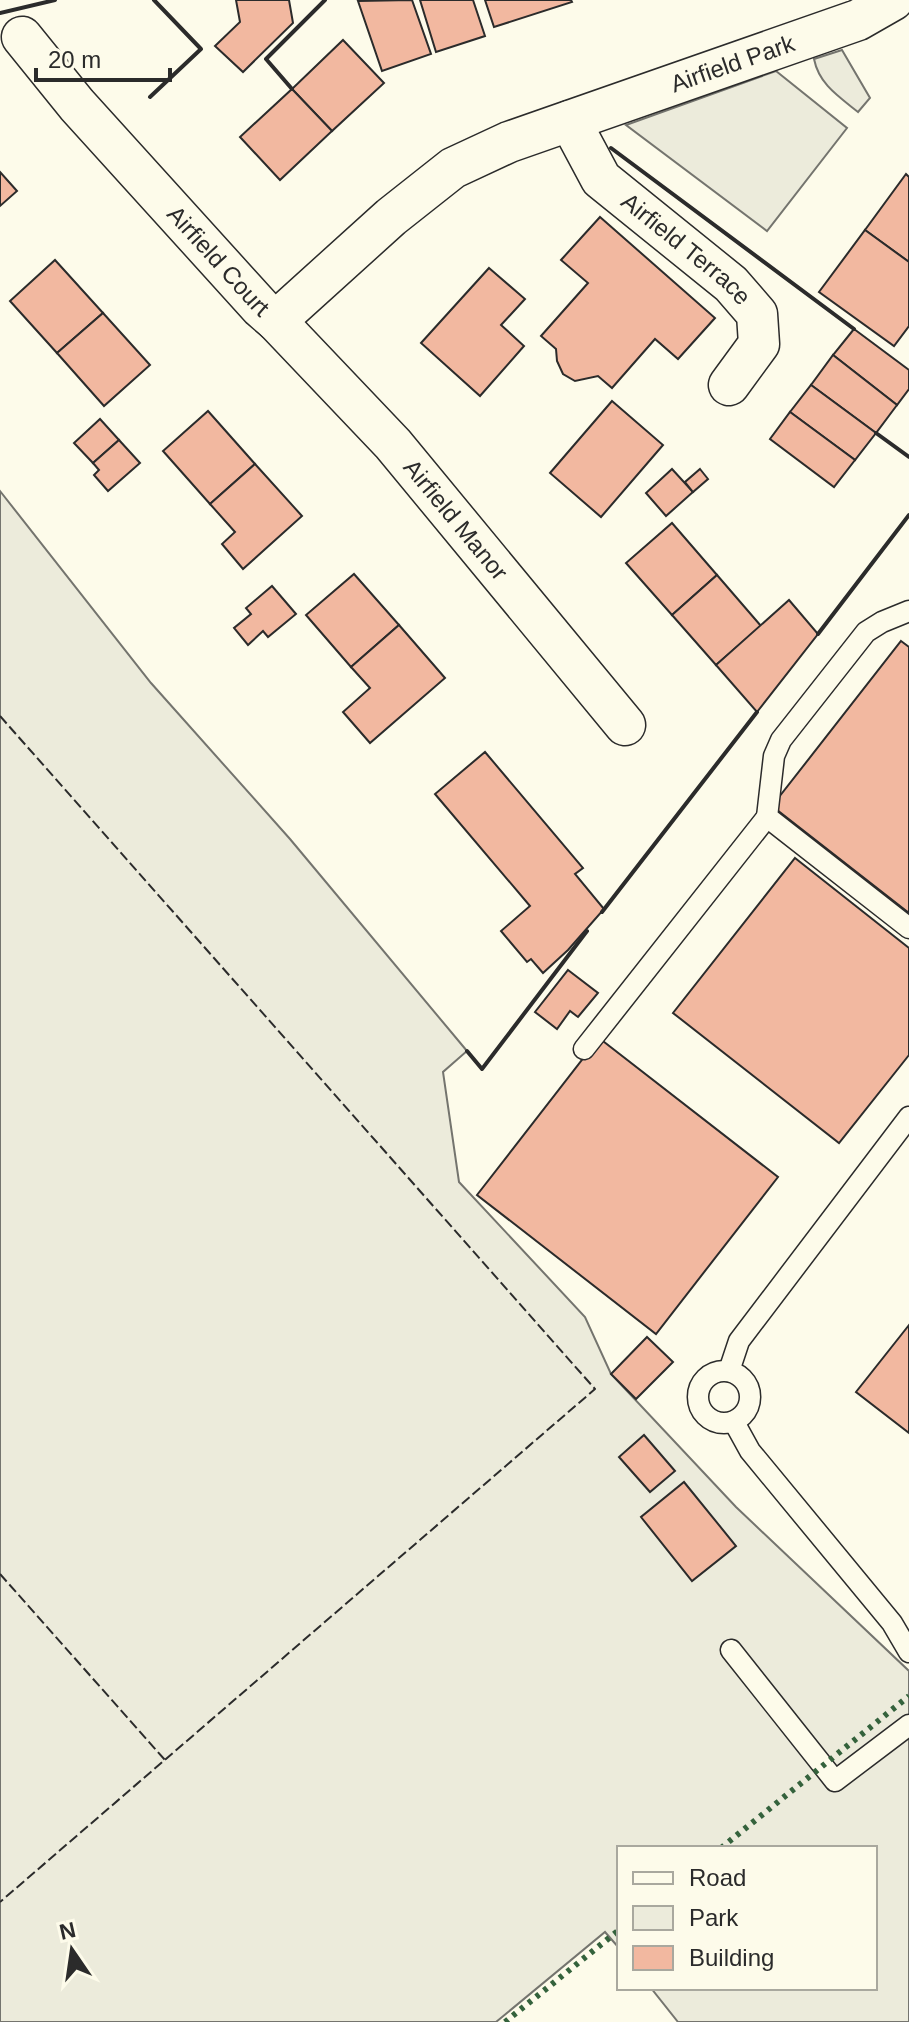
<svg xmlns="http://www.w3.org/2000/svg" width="909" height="2022" font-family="Helvetica,sans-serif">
  <rect width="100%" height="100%" fill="#fdfbea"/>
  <g fill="#ecebdb" stroke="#74746e" stroke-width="2">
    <path d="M842,50L870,98L858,112C838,96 819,84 814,59Z"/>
    <polygon points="776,71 847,128 767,231 626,125"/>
    <polygon points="0,491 151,683 290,839 467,1051 443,1072 459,1182 585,1317 611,1374 736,1507 909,1671 909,2022 678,2022 651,1988 875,1988 875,1848 619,1848 619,1948 605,1932 496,2022 0,2022"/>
  </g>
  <g fill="#f2b8a0" stroke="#2b2b2b" stroke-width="2">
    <polygon points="236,0 289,0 293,23 243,72 215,46 240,22"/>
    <polygon points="412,0 431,54 382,71 358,1"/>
    <polygon points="420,0 473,0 485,36 436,52"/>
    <polygon points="485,0 571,0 572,2 494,27"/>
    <polygon points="343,40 384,83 332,131 292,89"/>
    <polygon points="292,89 332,131 280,180 240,137"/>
    <polygon points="0,172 17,191 0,206"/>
    <polygon points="906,174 909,177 909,262 865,230"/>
    <polygon points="600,217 715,318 678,359 655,339 612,388 598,376 575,381 563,374 557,361 556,349 541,336 588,283 561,260"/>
    <polygon points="865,230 909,262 909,326 894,346 819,292"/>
    <polygon points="55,260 103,313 57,353 10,301"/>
    <polygon points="489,268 525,299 501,325 524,346 480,396 421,343"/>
    <polygon points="103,313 150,365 104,406 57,353"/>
    <polygon points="854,329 909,370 909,389 897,405 833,355"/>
    <polygon points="833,355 897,405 876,433 811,385"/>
    <polygon points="811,385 876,433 855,460 790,412"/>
    <polygon points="612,401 663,445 601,517 550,473"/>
    <polygon points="208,411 255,464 210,504 163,451"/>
    <polygon points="790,412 855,460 834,487 770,439"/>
    <polygon points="100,419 119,440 93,463 74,443"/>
    <polygon points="119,440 140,463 108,491 94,475 99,470 93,463"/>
    <polygon points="255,464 302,516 243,569 222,544 235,532 210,504"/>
    <polygon points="672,469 693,492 666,516 646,493"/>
    <polygon points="700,469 708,479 693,492 685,482"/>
    <polygon points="672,523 717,575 672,615 626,563"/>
    <polygon points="354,574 399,625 351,667 306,615"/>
    <polygon points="717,575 761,626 716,665 672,615"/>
    <polygon points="272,586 296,614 268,637 263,631 248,645 234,628 251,614 246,608"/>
    <polygon points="789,600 818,634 757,712 716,665"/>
    <polygon points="399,625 445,678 370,743 343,712 370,688 351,667"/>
    <polygon points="901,641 909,647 909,913 772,806"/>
    <polygon points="485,752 583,868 575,874 604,909 568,950 543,973 531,959 527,962 501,931 530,906 435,794"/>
    <polygon points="795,858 909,948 909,1055 839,1143 673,1013"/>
    <polygon points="568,970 598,993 578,1017 570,1011 557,1029 535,1012"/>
    <polygon points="599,1038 778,1177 656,1334 477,1195"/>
    <polygon points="909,1325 909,1433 856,1392"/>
    <polygon points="647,1337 673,1362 636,1399 611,1374"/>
    <polygon points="644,1435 675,1471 650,1492 619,1457"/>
    <polygon points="684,1482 736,1546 692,1581 641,1517"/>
  </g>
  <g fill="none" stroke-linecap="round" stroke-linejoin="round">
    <g stroke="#2b2b2b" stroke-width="23">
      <g id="lane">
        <polyline points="909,611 882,622 866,632 781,740 774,756 767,817 909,928"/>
        <polyline points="584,1049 767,817"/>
        <circle cx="724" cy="1397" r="26"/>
        <polyline points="729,1371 739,1341 909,1117"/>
        <polyline points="734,1422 750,1451 892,1623 909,1652"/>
        <polyline points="731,1650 835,1781 909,1725"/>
      </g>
    </g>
    <g stroke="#2b2b2b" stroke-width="43">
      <g id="street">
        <path id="s1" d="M22,37L77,105L261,308L276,321L391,217L453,168L509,142L858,20L893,0"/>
        <path id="s2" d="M570,121L601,179L731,284L757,314L759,344L729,385"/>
        <path id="s3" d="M276,321L393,444L625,725"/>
      </g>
    </g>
    <use href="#lane" stroke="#fdfbea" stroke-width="20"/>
    <use href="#street" stroke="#fdfbea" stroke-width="40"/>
    <g stroke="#34623c" stroke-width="6" stroke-dasharray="4 6" stroke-linecap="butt">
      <polyline points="721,1848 909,1696"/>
      <polyline points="505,2022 619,1930"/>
    </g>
    <g stroke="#2b2b2b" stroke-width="2" stroke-dasharray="10 4" stroke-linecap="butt">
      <polyline points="0,716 595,1389 0,1902"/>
      <polyline points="0,1574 165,1760"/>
    </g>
    <g stroke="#2b2b2b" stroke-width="4">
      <polyline points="0,13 55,0"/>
      <polyline points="292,89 266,59 325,0"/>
      <polyline points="150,97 201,49 154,0"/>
      <polyline points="611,148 854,329"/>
      <polyline points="876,433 909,457"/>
      <polyline points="818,634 909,515"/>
      <polyline points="602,912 757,712"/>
      <polyline points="467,1051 482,1069 587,931"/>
    </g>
  </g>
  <g text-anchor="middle" stroke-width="6" stroke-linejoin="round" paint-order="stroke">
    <g font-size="24" fill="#2b2b2b" stroke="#fdfbea">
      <text dy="8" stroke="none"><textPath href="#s1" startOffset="914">Airfield Park</textPath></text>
      <text dy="8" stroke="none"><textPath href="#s2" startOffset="176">Airfield Terrace</textPath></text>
      <text dy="8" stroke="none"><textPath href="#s1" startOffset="298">Airfield Court</textPath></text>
      <text dy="8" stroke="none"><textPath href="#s3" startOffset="268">Airfield Manor</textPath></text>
    </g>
  </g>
  <rect x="617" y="1846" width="260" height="144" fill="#fdfbea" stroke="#a9a89e" stroke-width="2"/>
  <rect x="633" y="1872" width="40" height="12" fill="#fdfbea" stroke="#a9a89e" stroke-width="2"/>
  <text x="689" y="1886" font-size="24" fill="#2b2b2b">Road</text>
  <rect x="633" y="1906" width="40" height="24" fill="#ecebdb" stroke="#a9a89e" stroke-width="2"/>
  <text x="689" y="1926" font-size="24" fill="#2b2b2b">Park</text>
  <rect x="633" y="1946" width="40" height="24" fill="#f2b8a0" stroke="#a9a89e" stroke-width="2"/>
  <text x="689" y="1966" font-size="24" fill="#2b2b2b">Building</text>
  <g transform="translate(72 1950) rotate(347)" stroke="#fdfbea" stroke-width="6" paint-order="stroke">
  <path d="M0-6L14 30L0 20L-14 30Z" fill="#2b2b2b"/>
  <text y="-12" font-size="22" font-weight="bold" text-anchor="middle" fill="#2b2b2b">N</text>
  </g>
  <path d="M36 68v12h134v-12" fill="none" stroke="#2b2b2b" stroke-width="4"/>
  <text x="48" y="68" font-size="24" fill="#2b2b2b" stroke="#fdfbea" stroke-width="6" paint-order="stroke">20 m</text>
</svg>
